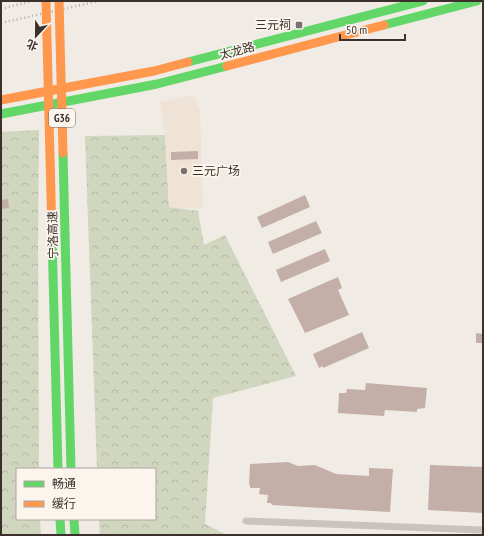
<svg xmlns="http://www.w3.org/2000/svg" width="484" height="536" font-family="'PT Sans Narrow','Noto Sans SC',sans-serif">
  <defs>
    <pattern id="forest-crowns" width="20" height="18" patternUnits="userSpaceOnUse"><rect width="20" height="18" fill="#d1d6bf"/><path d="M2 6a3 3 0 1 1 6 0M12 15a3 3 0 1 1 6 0" fill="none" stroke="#b4b8a4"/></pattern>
  </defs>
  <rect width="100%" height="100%" fill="#f0ebe5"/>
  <g fill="url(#forest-crowns)">
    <polygon points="39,130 38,244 39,469 17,469 17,519 40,519 41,535 1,535 1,132"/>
    <polygon points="165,135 169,207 198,211 204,245 225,235 296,376 213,398 205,524 227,535 100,535 99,519 155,519 155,469 97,469 85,136"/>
  </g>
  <polygon fill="#eee3d5" points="188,96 195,98 200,110 203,209 169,207 165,135 160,102"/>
  <g fill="#c3afa7">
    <polygon points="198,151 198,159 171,160 171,152"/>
    <polygon points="305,195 310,207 262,228 257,217"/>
    <polygon points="8,199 9,208 1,209 1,200"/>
    <polygon points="316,221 322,233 273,254 268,242"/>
    <polygon points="325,249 330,261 281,282 276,270"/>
    <polygon points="338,277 342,288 338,290 349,315 305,333 288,299"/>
    <polygon points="362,332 369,348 323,368 323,366 319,368 313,354"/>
    <polygon points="476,333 483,334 483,343 476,343"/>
    <polygon points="366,383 427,388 425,408 417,409 417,412 385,410 384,416 338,413 339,393 346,393 347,389 365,390"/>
    <polygon points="288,462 298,466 315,465 336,474 369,476 369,468 393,469 390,512 272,505 271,503 267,503 268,495 259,494 260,488 250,488 250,485 249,485 250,464"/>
    <polygon points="430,465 483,467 483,513 428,510"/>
  </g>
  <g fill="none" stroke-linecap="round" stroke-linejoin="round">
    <polyline stroke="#c9c3be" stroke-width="7" points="246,521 483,530"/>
    <g stroke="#63d668" stroke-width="9">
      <polyline points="384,25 477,1"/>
      <polyline points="188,62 423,1"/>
      <polyline points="1,114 157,84 227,66"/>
      <polyline points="52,235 58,469"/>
      <polyline points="65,235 71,469"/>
      <polyline points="60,519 61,535"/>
      <polyline points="74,519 75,535"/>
    </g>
    <g stroke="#ff974d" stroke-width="9">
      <polyline points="227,66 384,25"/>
      <polyline points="1,100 154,71 188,62"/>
    </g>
    <g stroke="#b1aca8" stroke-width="2.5" stroke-dasharray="1 3" stroke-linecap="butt">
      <polyline points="1,9 32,1"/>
      <polyline points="1,23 99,1"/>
    </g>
    <polyline stroke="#63d668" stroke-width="9" points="63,153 65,235"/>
    <g stroke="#ff974d" stroke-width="9">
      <polyline points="46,1 52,235"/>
      <polyline points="59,1 63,153"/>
    </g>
  </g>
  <g fill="#7a716c" stroke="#fbf5ee" stroke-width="1.5">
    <rect x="295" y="21" width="8" height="8" rx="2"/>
    <circle cx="184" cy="171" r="4"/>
  </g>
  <g text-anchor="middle" stroke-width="3.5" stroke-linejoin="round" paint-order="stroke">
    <rect fill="#fbf5ee" stroke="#756b66" stroke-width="1" x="49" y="109" width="26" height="18" rx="3"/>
    <g font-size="11" font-weight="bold" fill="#3b302b">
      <text x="62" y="122">G36</text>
    </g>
    <g font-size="12" fill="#3b302b" stroke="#fbf5ee" text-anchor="end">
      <text x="291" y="29">三元祠</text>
      <text x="192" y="175" text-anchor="start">三元广场</text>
    </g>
    <g font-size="12" fill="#3b302b" stroke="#fbf5ee">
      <text transform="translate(237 51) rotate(-15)" y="4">太龙路</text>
      <text transform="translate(53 235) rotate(-91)" y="4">宁洛高速</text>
    </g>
  </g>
  <rect width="484" height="536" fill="none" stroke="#3b302b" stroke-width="4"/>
  <rect x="16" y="468" width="140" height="52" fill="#fbf5ee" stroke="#aea6a0"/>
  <rect x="24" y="481" width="20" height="6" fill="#63d668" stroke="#aea6a0"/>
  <text x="52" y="488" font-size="12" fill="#3b302b">畅通</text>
  <rect x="24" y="501" width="20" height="6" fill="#ff974d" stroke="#aea6a0"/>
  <text x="52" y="508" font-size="12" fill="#3b302b">缓行</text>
  <g transform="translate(36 36) rotate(202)" stroke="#fbf5ee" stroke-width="3" paint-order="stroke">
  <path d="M0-3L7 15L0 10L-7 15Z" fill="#3b302b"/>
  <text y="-6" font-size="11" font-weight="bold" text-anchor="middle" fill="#3b302b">北</text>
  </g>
  <path d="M340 34v6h65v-6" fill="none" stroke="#3b302b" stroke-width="2"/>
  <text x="346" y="34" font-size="12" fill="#3b302b" stroke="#fbf5ee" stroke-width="3" paint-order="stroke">50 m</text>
</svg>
